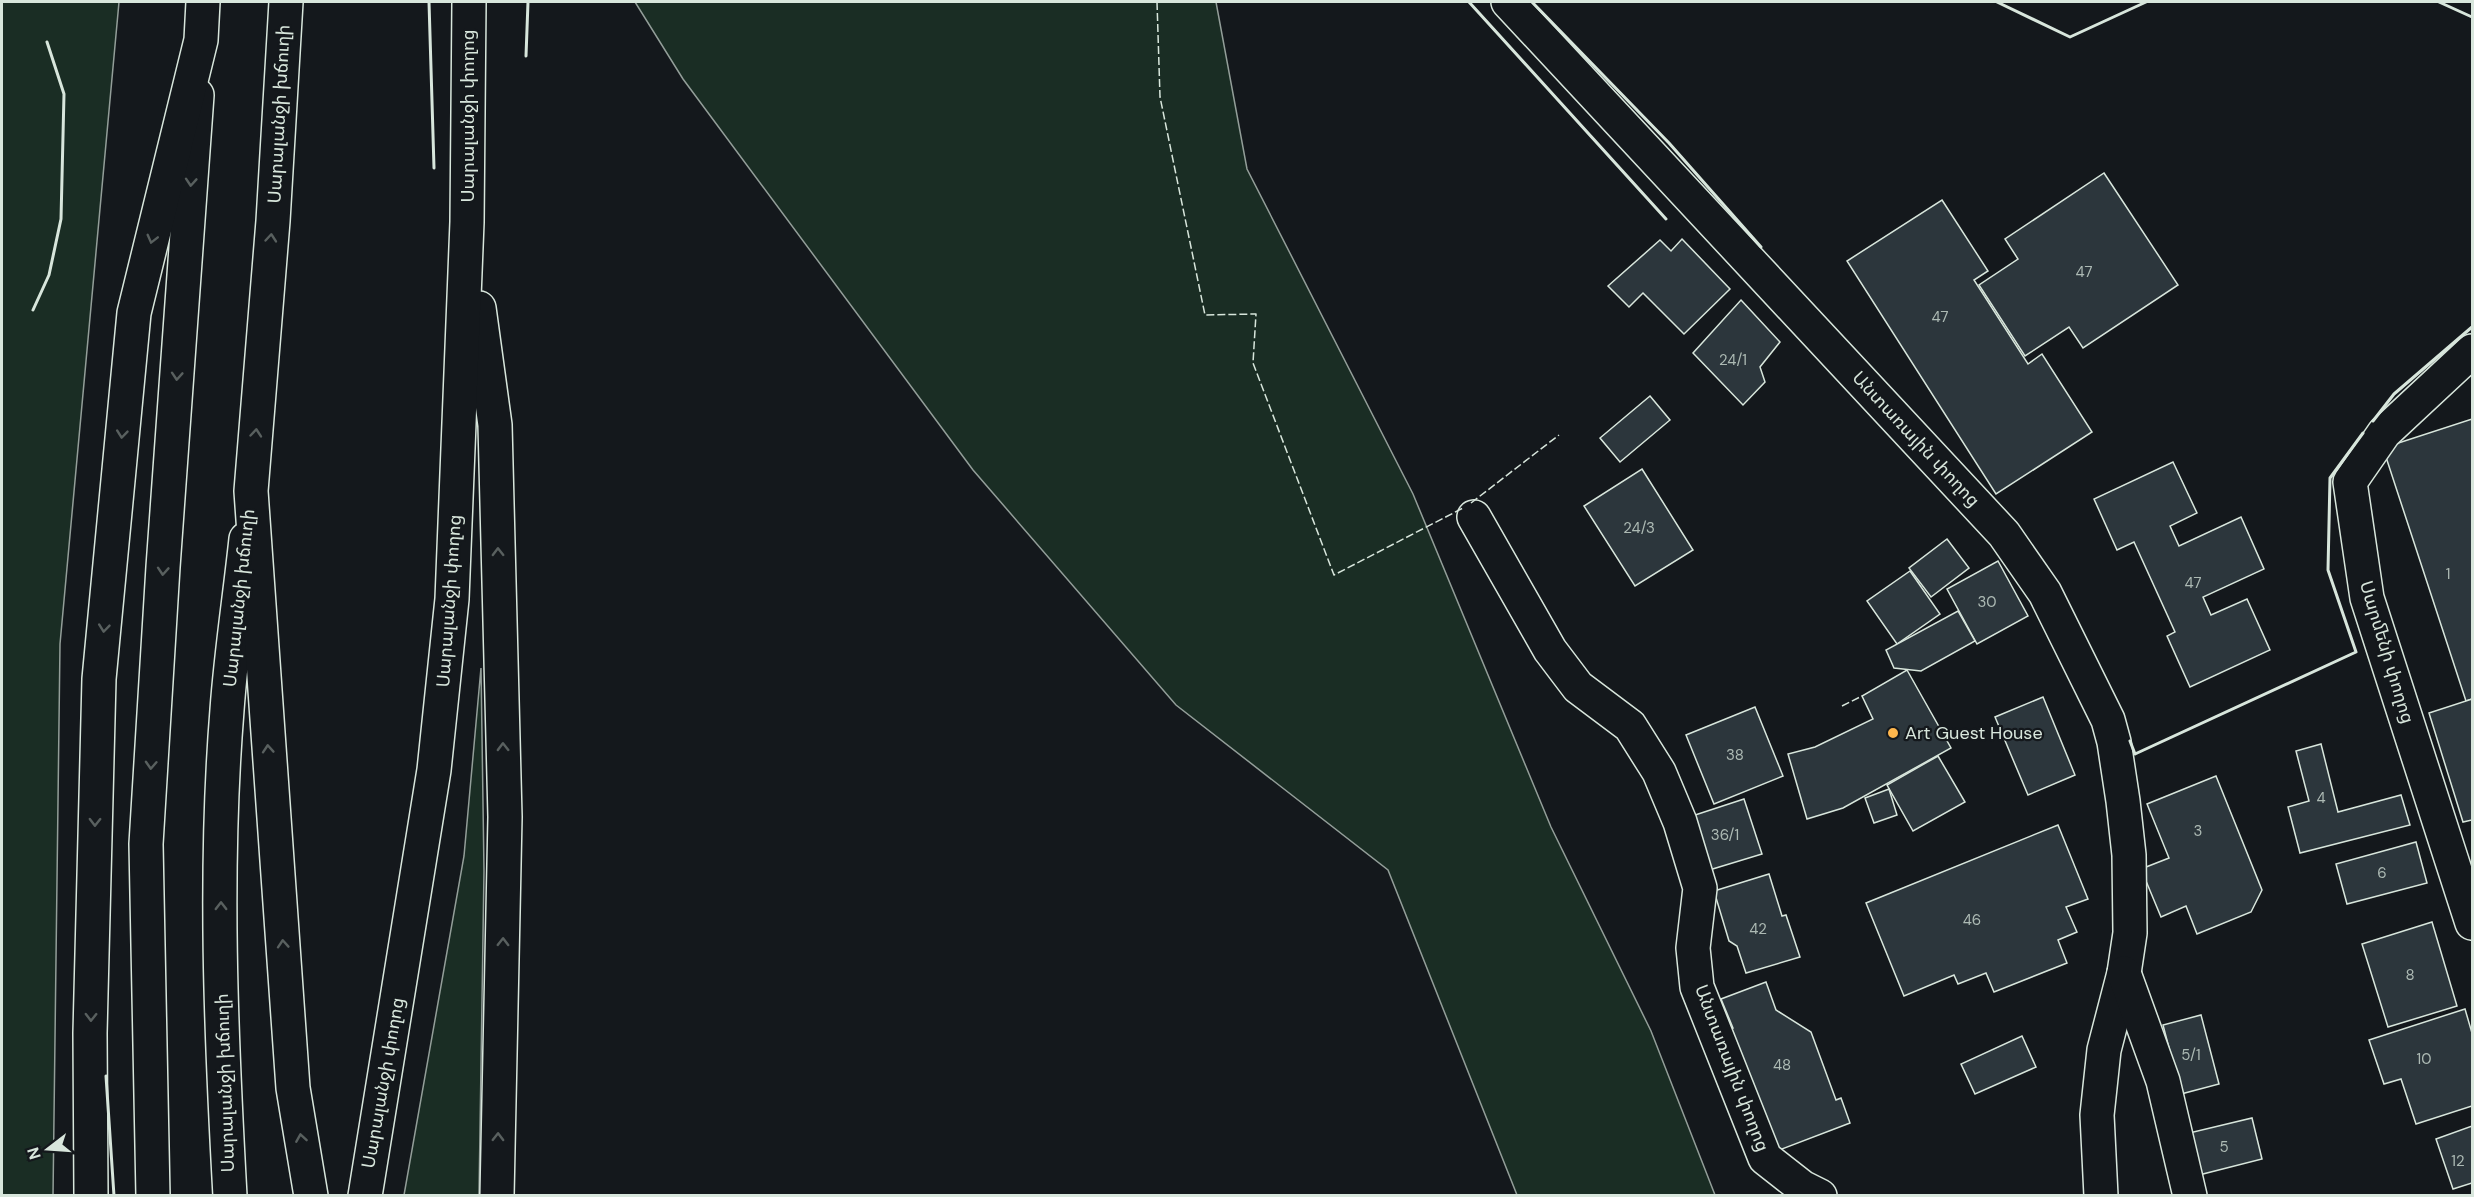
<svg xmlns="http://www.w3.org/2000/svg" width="2474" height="1197" font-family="'DM Sans','Noto Sans Armenian',sans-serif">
  <rect width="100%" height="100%" fill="#14181c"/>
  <g fill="#1a2d24" stroke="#939e99" stroke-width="1.5">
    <polygon points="2,2 119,2 60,644 53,1196 2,1195"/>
    <polygon points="635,2 1216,2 1247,169 1413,494 1551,827 1651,1031 1715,1195 1517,1195 1388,870 1176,705 973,470 683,79"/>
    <polygon points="481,668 484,871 479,1195 404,1195 464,856"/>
  </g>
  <g fill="#2c363c" stroke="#d8e6dc" stroke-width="1.5">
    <polygon points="2104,173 2178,285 2083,348 2069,327 2025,356 1979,285 2018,259 2005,239"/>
    <polygon points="1942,200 1988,271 1974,280 2028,364 2042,354 2092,432 1996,494 1847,261"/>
    <polygon points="1682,239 1730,289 1684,334 1643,293 1629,307 1608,286 1660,240 1671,251"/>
    <polygon points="1741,300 1780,342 1760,367 1765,382 1743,405 1693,353"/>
    <polygon points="1650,396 1670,420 1620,462 1600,438"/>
    <polygon points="2472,419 2472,699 2466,701 2383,448"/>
    <polygon points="2173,462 2197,513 2170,526 2179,546 2241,517 2264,569 2203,597 2211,615 2247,599 2270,650 2190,687 2167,636 2175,632 2134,542 2117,550 2094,499"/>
    <polygon points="1642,469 1693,550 1635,586 1584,506"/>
    <polygon points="1947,539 1969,568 1931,597 1909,568"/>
    <polygon points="1998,561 2028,616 1977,644 1947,589"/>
    <polygon points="1910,571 1940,614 1897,644 1867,601"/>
    <polygon points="1958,611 1975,641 1921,671 1894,668 1886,650"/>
    <polygon points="1907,670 1951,748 1843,808 1807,819 1788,754 1815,747 1873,719 1862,696"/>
    <polygon points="2043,697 2075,775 2028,795 1995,717"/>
    <polygon points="2472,699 2472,820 2463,822 2429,713"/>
    <polygon points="1755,707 1783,776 1714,804 1686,735"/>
    <polygon points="2321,744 2338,812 2401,795 2410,825 2300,853 2288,807 2309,801 2296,751"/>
    <polygon points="1938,756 1965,802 1913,831 1887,785"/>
    <polygon points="2216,776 2262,890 2251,912 2197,934 2186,906 2161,917 2141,869 2169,858 2147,804"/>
    <polygon points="1889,789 1897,815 1874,823 1865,798"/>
    <polygon points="1744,799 1762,854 1706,871 1689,817"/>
    <polygon points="2058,825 2088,899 2066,907 2077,932 2058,940 2067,963 1994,992 1986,973 1958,984 1954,975 1904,996 1866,903"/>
    <polygon points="2416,842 2427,883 2347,904 2336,864"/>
    <polygon points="1769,874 1782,916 1786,915 1800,957 1746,973 1737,946 1729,941 1714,891"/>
    <polygon points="2432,922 2457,1006 2388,1027 2362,944"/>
    <polygon points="1766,982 1776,1010 1811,1032 1836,1100 1841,1098 1850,1123 1774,1152 1728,1030 1733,1028 1721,999"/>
    <polygon points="2465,1009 2472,1033 2472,1106 2416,1124 2401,1079 2384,1084 2369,1040"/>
    <polygon points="2201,1015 2219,1084 2181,1094 2163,1025"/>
    <polygon points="2022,1036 2036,1067 1975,1094 1961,1064"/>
    <polygon points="2252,1118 2262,1159 2195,1176 2185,1134"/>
    <polygon points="2472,1126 2472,1183 2453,1189 2436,1139"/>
  </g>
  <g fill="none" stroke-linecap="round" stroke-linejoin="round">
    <g stroke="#d8e6dc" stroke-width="36">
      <g id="street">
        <polyline points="1508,2 2004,534 2045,593 2108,720 2114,742 2123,801 2129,855 2130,933 2124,973 2104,1050 2097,1115 2101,1196"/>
        <polyline points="2472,351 2384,433 2350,482 2367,598 2472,923"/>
        <polyline points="1474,517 1550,650 1578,687 1630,726 1659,772 1680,822 1700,888 1693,948 1697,987 1765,1158 1802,1187 1820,1196"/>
        <polyline points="2124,973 2163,1081 2190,1196"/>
      </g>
    </g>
    <g stroke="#d8e6dc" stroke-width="36">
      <g id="secondary">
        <polyline points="153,1196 146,844 163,567 197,95"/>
        <path d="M230,1196C221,1034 214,871 227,710C231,653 240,596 246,539"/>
      </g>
    </g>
    <g stroke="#d8e6dc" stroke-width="36">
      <g id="primary">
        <polyline points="286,2 273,221 251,491 293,1088 311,1196"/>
        <polyline points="479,308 495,425 505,817 497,1196"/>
        <polyline points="91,1196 90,1033 99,679 134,313 201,40 203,2"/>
        <polyline points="365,1196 434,770 452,599 467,222 469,2"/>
      </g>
    </g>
    <use href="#street" stroke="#14181c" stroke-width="33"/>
    <use href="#secondary" stroke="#14181c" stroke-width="33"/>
    <use href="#primary" stroke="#14181c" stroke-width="33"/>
    <g stroke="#d8e6dc" stroke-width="1.5" stroke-dasharray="8 3" stroke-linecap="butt">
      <polyline points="1157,2 1160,97 1205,315 1256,314 1253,363 1334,575 1463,508"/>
      <polyline points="1471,503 1559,435"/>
      <polyline points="1842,706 1862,696"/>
    </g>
    <g stroke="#d8e6dc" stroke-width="3">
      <polyline points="429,2 434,168"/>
      <polyline points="1469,2 1666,219"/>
      <polyline points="1532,2 1669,143 1761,247"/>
      <polyline points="1997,2 2070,37 2146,2"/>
      <polyline points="2439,2 2472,17"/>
      <polyline points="526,56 528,2"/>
      <polyline points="33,310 49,275 61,219 64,94 47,42"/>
      <polyline points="2373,421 2394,394 2472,327"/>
      <polyline points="2130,741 2135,754 2356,652 2328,570 2330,478 2363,433"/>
      <polyline points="106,1076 114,1196"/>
    </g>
  </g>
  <defs><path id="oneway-chevron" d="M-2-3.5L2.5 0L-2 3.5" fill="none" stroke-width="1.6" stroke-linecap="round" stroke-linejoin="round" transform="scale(1.5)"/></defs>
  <g stroke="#59605f">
    <use href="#oneway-chevron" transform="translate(191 182) rotate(94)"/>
    <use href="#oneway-chevron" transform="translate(271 238) rotate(-85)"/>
    <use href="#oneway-chevron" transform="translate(152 239) rotate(104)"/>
    <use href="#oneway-chevron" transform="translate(177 376) rotate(94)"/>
    <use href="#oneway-chevron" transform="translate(256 433) rotate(-85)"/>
    <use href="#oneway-chevron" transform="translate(122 434) rotate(96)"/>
    <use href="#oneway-chevron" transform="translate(498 552) rotate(-91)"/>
    <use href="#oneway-chevron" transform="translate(163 571) rotate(94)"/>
    <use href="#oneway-chevron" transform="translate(104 628) rotate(96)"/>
    <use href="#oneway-chevron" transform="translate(503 747) rotate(-91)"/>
    <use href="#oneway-chevron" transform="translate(268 749) rotate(-94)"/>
    <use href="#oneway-chevron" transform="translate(151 765) rotate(93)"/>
    <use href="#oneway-chevron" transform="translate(95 822) rotate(91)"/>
    <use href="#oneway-chevron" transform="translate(221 906) rotate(-90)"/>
    <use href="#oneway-chevron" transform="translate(503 942) rotate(-89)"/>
    <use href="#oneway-chevron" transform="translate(283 944) rotate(-94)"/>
    <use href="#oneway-chevron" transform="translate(91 1017) rotate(91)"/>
    <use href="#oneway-chevron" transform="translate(498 1137) rotate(-89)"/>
    <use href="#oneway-chevron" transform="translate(301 1138) rotate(-99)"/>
  </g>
  <circle fill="#ffb74d" stroke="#14181c" stroke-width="2" cx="1893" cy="733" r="6"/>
  <g text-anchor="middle" stroke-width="4.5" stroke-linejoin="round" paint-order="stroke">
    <g font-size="15" fill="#adbab4">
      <text x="2084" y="277">47</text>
      <text x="1940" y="322">47</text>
      <text x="1733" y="365">24/1</text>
      <text x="1639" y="533">24/3</text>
      <text x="2448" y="579">1</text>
      <text x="2193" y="588">47</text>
      <text x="1987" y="607">30</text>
      <text x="1735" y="760">38</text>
      <text x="2321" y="803">4</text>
      <text x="2198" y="836">3</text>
      <text x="1725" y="840">36/1</text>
      <text x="2382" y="878">6</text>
      <text x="1972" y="925">46</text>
      <text x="1758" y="934">42</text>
      <text x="2410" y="980">8</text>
      <text x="2191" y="1060">5/1</text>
      <text x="2424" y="1064">10</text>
      <text x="1782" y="1070">48</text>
      <text x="2224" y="1152">5</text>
      <text x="2458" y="1166">12</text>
    </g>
    <g font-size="18" fill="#d8e6dc" stroke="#14181c">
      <text transform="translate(279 114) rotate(-87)" y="6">Սարալանջի խճուղի</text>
      <text transform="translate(468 116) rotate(-90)" y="6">Սարալանջի փողոց</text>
      <text transform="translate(1916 439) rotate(47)" y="6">Անտառային փողոց</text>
      <text transform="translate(239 598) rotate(-84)" y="6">Սարալանջի խճուղի</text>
      <text transform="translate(449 601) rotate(-86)" y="6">Սարալանջի փողոց</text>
      <text transform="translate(2387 652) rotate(73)" y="6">Սարմենի փողոց</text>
      <text transform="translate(1732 1068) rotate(69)" y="6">Անտառային փողոց</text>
      <text transform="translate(225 1083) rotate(-92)" y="6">Սարալանջի խճուղի</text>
      <text transform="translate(383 1083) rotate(-80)" y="6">Սարալանջի փողոց</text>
    </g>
    <g font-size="18" fill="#d8e6dc" stroke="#14181c" text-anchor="start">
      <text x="1905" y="739">Art Guest House</text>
    </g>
  </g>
  <rect width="2474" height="1197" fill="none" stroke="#d8e6dc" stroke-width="6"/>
  <g transform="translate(48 1149) rotate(253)" stroke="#14181c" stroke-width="4.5" paint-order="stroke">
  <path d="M0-4.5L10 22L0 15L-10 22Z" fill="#d8e6dc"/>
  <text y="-9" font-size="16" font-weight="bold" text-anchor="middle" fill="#d8e6dc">N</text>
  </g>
</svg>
